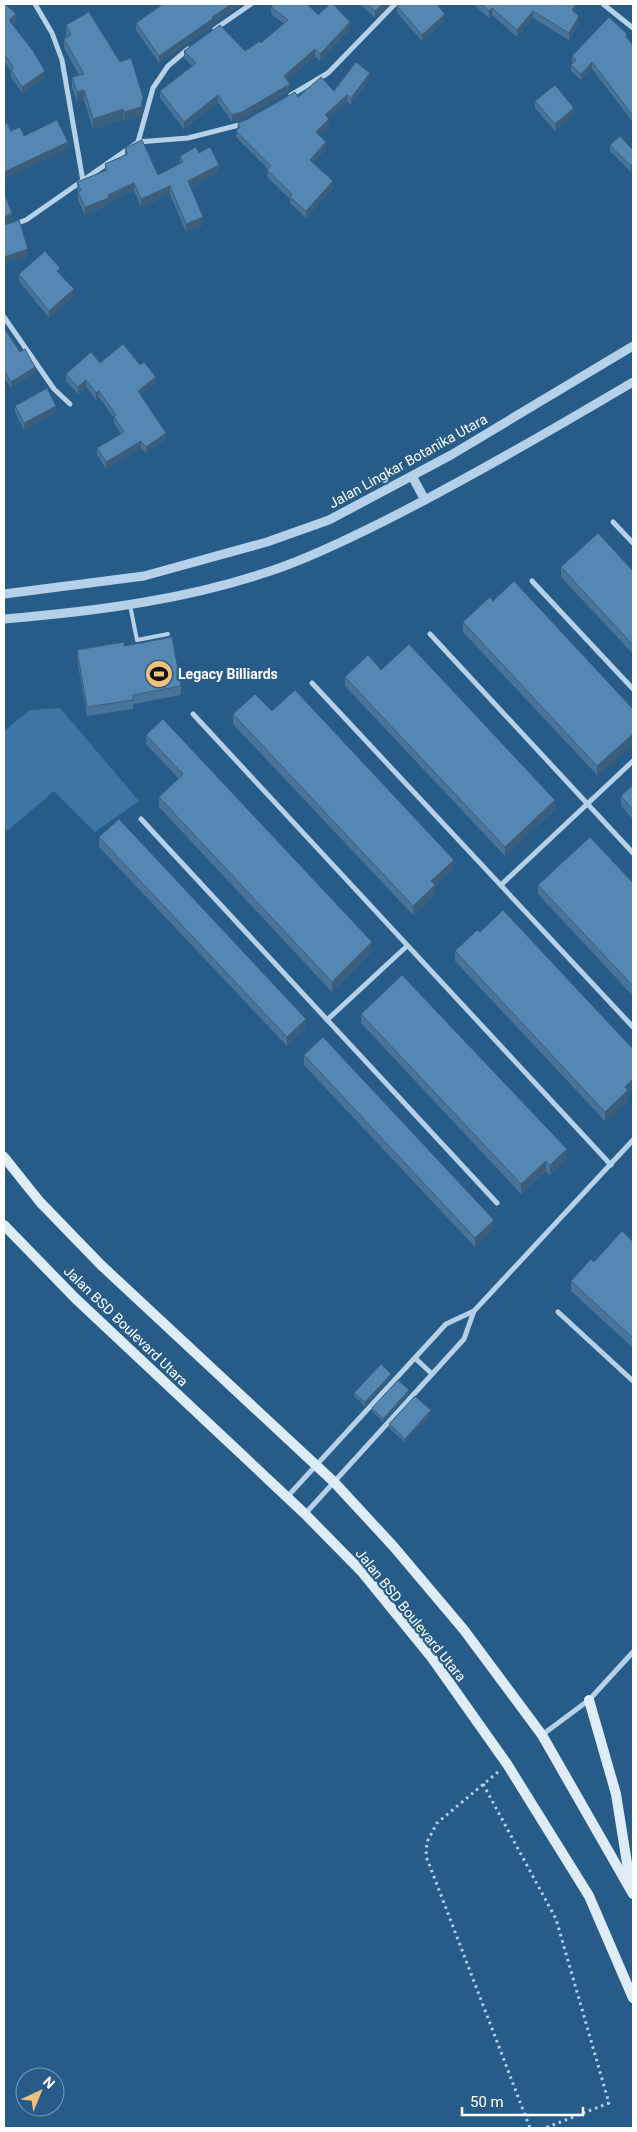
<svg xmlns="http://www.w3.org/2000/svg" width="637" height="2132" font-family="Roboto,sans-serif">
  <rect width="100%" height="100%" fill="#275c88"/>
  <polygon fill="#3c76a5" points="60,708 139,801 95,832 54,791 7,831 4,828 4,731 30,710"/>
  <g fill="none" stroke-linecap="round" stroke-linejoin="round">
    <g stroke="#b4d1e9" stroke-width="3" stroke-dasharray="2.5 4" stroke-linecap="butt">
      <polyline points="498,1772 437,1823 427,1842 426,1856 530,2128"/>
      <polyline points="483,1784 556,1919 609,2103 545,2128"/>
    </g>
    <polyline stroke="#b4d1e9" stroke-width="4" points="130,605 137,640 168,634"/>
    <g stroke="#b4d1e9" stroke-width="5">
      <polyline points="35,4 52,33 62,60 83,181"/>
      <polyline points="603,4 633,28"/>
      <polyline points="215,29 251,4"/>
      <polyline points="291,95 328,73 395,4"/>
      <polyline points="138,142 188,138 243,124"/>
      <polyline points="4,228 26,220 138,142 153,88 168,66 188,49"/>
      <polyline points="4,317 54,389 70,404"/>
      <polyline points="613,522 633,543"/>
      <polyline points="532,581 633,689"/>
      <polyline points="430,634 633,853"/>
      <polyline points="312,683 633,1027"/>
      <polyline points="193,714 611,1165"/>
      <polyline points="141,819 497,1203"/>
      <polyline points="501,885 633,761"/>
      <polyline points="327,1020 407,946"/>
      <polyline points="558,1312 633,1381"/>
      <polyline points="415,1358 432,1374"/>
      <polyline points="287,1497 446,1324 474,1311 633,1140"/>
      <polyline points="305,1514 464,1339 474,1311"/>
      <polyline points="542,1735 589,1700 633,1652"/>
    </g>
    <g stroke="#b4d1e9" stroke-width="9">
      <polyline points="412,476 425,500"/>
      <polyline points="4,594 144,576 267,542 329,520 451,455 633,346"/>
      <path d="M4,619C99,611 192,599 282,567C323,552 363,532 402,512C481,471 557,427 633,382"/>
    </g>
    <g stroke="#deecf8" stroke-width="10">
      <polyline points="4,1157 40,1202 101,1265 334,1482 394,1547 464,1630 542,1735 633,1894"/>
      <polyline points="4,1225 75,1298 305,1514 362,1572 432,1658 507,1764 589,1896 633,1998"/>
      <polyline points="589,1700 616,1794 630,1882"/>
    </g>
  </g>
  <g fill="#487499">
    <polygon points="4,4 16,20 12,24 45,78 22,93 11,77 11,71 4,61"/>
    <polygon points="160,4 243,4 214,23 214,25 159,63 136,30 136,23 160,6"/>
    <polygon points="360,4 390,4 375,18"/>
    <polygon points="473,4 548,4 550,5 576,10 575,13 579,23 569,40 533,18 517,37 492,15 489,18"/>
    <polygon points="397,6 440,8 445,20 422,41 397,13"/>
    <polygon points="271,7 318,15 350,29 320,61 315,56 287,80 290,91 242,119 232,122 218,102 184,129 160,98 160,91 192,66 184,58 184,51 245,51 261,43 284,24 271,14"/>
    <polygon points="66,25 143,106 141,116 124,121 123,119 93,129 84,100 77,102 72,87 72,77 79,75 64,48 64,39 67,37 66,35"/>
    <polygon points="627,39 633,46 633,122 592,69 581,80 571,71 571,65 573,63 572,62 572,56"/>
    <polygon points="370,79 351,104 347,102 328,119 329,126 319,135 326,149 313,163 333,188 306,218 290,203 290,199 267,177 268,169 236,137 238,123 246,120 298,97 334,91"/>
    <polygon points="535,101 574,114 555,131 535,108"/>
    <polygon points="610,145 633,150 633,170 631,172 610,151"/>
    <polygon points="125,148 158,175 180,163 180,156 199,153 219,172 190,188 203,225 186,232 170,194 141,207 134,191 109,202 109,205 85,215 78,200 77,182 105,171 105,164 125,155"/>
    <polygon points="19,274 74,296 49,318 19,281"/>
    <polygon points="4,328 35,373 11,388 4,377"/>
    <polygon points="100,363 156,383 140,395 166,439 146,453 141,448 106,469 97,454 97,448 121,434 114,423 114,418 99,397 96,400 86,387 78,394 66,381 66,374"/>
    <polygon points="15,406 56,412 24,430 15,412"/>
    <polygon points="561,567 633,571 633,654 561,577"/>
    <polygon points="493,601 633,709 633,744 597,775 463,632 463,622"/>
    <polygon points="124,646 181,686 181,695 133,704 133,709 87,716 77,659 77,650"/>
    <polygon points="381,670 555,809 505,856 345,686 345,677"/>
    <polygon points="272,711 454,869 435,887 435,895 413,915 233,724 233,714"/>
    <polygon points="146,735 372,951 332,992 159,807 159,797 179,779 146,744"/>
    <polygon points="633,785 633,819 621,806 621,796"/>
    <polygon points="99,837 306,1028 287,1046 99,847"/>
    <polygon points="633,883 633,996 538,894 538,885"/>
    <polygon points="480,932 633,1049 633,1088 628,1094 628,1100 605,1121 455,961 455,951"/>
    <polygon points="361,1014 567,1159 550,1175 546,1171 521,1194 361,1023"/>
    <polygon points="304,1055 494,1229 475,1247 304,1065"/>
    <polygon points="633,1242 633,1348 571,1291 571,1281 594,1262"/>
    <polygon points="391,1377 365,1406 354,1396 354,1393"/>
    <polygon points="409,1393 383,1422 372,1411 372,1408"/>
    <polygon points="431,1414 405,1442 389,1428 389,1424"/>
  </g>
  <g fill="#3b5e7d">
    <polygon points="232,4 243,4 214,23 214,25 159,63 159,56 212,17"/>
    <polygon points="383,4 390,4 375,18 375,11"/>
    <polygon points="576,4 576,10 572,17 572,10"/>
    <polygon points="492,8 492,15 489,18 489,11"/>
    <polygon points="533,11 533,18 517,37 517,30"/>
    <polygon points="16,14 16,20 9,26 9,20"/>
    <polygon points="445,14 445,20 422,41 422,35"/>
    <polygon points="579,16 579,23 569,40 569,33"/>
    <polygon points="350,22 350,29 320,61 320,54"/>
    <polygon points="315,49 315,56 284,83 284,76"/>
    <polygon points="592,62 592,69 581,80 581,74"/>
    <polygon points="45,71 45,78 22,93 22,87"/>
    <polygon points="370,73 370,79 351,104 351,98"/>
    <polygon points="290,84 290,91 242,119 232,122 232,115"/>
    <polygon points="84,90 84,100 77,102 77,92"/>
    <polygon points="218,95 218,102 184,129 184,122"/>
    <polygon points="347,95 347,102 325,122 325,115"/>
    <polygon points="143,97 143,106 141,116 124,121 124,112"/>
    <polygon points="574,108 574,114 555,131 555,124"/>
    <polygon points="123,109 123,119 93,129 93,119"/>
    <polygon points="329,119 329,126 316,139 316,132"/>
    <polygon points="68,142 68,149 4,179 4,172"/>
    <polygon points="326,142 326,149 310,167 310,160"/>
    <polygon points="633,163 633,170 631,172 631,166"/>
    <polygon points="219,165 219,172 188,189 188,181"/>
    <polygon points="333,181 333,188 306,218 306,211"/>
    <polygon points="134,183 134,191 109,202 109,205 85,215 85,207 108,195"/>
    <polygon points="170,186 170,194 141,207 141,199"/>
    <polygon points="12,213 12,220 4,224 4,217"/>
    <polygon points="203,217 203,225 186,232 186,224"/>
    <polygon points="28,249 28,256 4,264 4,257"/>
    <polygon points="74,289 74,296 49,318 49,311"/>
    <polygon points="35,367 35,373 11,388 11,382"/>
    <polygon points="156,377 156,383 138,397 138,391"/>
    <polygon points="86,380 86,387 78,394 78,387"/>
    <polygon points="99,391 99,397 96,400 96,393"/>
    <polygon points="56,406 56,412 24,430 24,423"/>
    <polygon points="166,433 166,439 146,453 146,447"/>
    <polygon points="141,441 141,448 106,469 106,462"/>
    <polygon points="633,734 633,744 597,775 597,766"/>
    <polygon points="555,800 555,809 505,856 505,847"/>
    <polygon points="454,860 454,869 435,887 435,895 413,915 413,906 431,881"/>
    <polygon points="372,942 372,951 332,992 332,982"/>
    <polygon points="306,1019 306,1028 287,1046 287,1037"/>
    <polygon points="633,1079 633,1088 628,1094 628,1100 605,1121 605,1112 625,1087"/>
    <polygon points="567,1149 567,1159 550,1175 550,1165"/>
    <polygon points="546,1161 546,1171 521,1194 521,1184"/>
    <polygon points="494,1220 494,1229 475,1247 475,1238"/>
    <polygon points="391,1374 391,1377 365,1406 365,1402"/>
    <polygon points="409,1390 409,1393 383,1422 383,1419"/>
    <polygon points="431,1410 431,1414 405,1442 405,1439"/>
  </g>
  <g fill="#5487b2" stroke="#3b5e7d">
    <polygon points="4,4 5,4 16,14 9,20 33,51 45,71 22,87 11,70 14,68 4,54"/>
    <polygon points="163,4 232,4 212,17 214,18 159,56 136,23"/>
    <polygon points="274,4 307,4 318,15 330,4 333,4 350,22 320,54 315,49 284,76 290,84 242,112 232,115 218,95 184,122 160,91 196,63 184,51 220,25 245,51 260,41 261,43 288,20 271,7"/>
    <polygon points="367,4 383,4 375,11"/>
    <polygon points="400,4 440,4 438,6 445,14 422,35 397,6"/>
    <polygon points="481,4 548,4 550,5 551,4 576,4 572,10 579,16 569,33 533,11 517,30 492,8 489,11"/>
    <polygon points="89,12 120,62 131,58 143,97 141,107 124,112 123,109 93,119 84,90 77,92 72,77 84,74 64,39 71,35 66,25"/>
    <polygon points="609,17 627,34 626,36 633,46 633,116 592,62 581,74 571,65 576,60 572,56"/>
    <polygon points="356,62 370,73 351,98 347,95 325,115 329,119 316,132 326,142 310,160 333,181 306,211 290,197 292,194 267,170 271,166 236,131 240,127 238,123 246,120 295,92 298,97 321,77 334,91"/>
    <polygon points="555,85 574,108 555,124 535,101"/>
    <polygon points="57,120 68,142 4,172 4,125 7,123 11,131 20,127 24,136"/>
    <polygon points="620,136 633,150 633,163 631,166 610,145"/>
    <polygon points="142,140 158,175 183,162 180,156 196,147 199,153 210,147 219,165 188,181 203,217 186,224 170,186 141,199 134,183 108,195 109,198 85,207 78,192 81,190 77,182 107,170 105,164 128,154 125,148"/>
    <polygon points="4,193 12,213 4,217"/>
    <polygon points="19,220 28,249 4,257 4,225 5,225"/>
    <polygon points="45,251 60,268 57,271 74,289 49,311 19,274"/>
    <polygon points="4,328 20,352 25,349 35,367 11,382 4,370"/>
    <polygon points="123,344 140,365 144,362 156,377 138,391 166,433 146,447 141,441 106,462 97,448 124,432 114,417 116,415 99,391 96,393 86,380 78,387 66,374 91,352 100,363"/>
    <polygon points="47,388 56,406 24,423 15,406"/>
    <polygon points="598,533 633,571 633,645 561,567"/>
    <polygon points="514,581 633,709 633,734 597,766 463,622 490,597 493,601"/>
    <polygon points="172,637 181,686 133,695 133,700 87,707 77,650 124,642 124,646"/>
    <polygon points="409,644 555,800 505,847 345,677 368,655 381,670"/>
    <polygon points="295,690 454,860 431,881 435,885 413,906 233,714 255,694 272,711"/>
    <polygon points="163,719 372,942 332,982 159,797 183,774 146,735"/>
    <polygon points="633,785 633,810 621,796"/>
    <polygon points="119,819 306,1019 287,1037 99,837"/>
    <polygon points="590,837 633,883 633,986 538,885"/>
    <polygon points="503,910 633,1049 633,1079 625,1087 628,1090 605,1112 455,951 477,930 480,932"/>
    <polygon points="402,975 567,1149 550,1165 546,1161 521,1184 361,1014"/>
    <polygon points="323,1037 494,1220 475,1238 304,1055"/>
    <polygon points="622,1231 633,1242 633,1338 571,1281 591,1259 594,1262"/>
    <polygon points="381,1364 391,1374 365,1402 354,1393"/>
    <polygon points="398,1380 409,1390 383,1419 372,1408"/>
    <polygon points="415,1396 431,1410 405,1439 389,1424"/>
  </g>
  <defs>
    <g id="stadium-disc" transform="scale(1.4375)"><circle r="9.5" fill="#f1c179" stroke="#275c88"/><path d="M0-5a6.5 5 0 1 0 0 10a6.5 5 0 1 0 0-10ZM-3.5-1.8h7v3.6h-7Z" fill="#111"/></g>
  </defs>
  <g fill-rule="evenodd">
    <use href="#stadium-disc" x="159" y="674"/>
  </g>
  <g text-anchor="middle" stroke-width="4.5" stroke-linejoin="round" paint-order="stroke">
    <g font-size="14" fill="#fff" stroke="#275c88">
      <text transform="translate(408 461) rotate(-29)" y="5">Jalan Lingkar Botanika Utara</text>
      <text transform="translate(126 1326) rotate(44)" y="5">Jalan BSD Boulevard Utara</text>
      <text transform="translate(411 1615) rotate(51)" y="5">Jalan BSD Boulevard Utara</text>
    </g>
    <g font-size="14" font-weight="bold" fill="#fff" stroke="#275c88" text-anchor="start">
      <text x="178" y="679">Legacy Billiards</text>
    </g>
  </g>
  <rect width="637" height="2132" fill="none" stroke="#ffffff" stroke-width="10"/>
  <g transform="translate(40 2092) rotate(44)"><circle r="24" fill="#275c88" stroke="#7d9db8"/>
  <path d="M0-4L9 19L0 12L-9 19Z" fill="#f1c179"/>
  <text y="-8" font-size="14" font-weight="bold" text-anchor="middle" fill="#ffffff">N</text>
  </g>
  <path d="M462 2107v8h121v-8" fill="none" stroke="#ffffff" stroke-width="2.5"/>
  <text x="470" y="2107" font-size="15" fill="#ffffff" stroke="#275c88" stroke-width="4" paint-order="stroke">50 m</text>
</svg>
